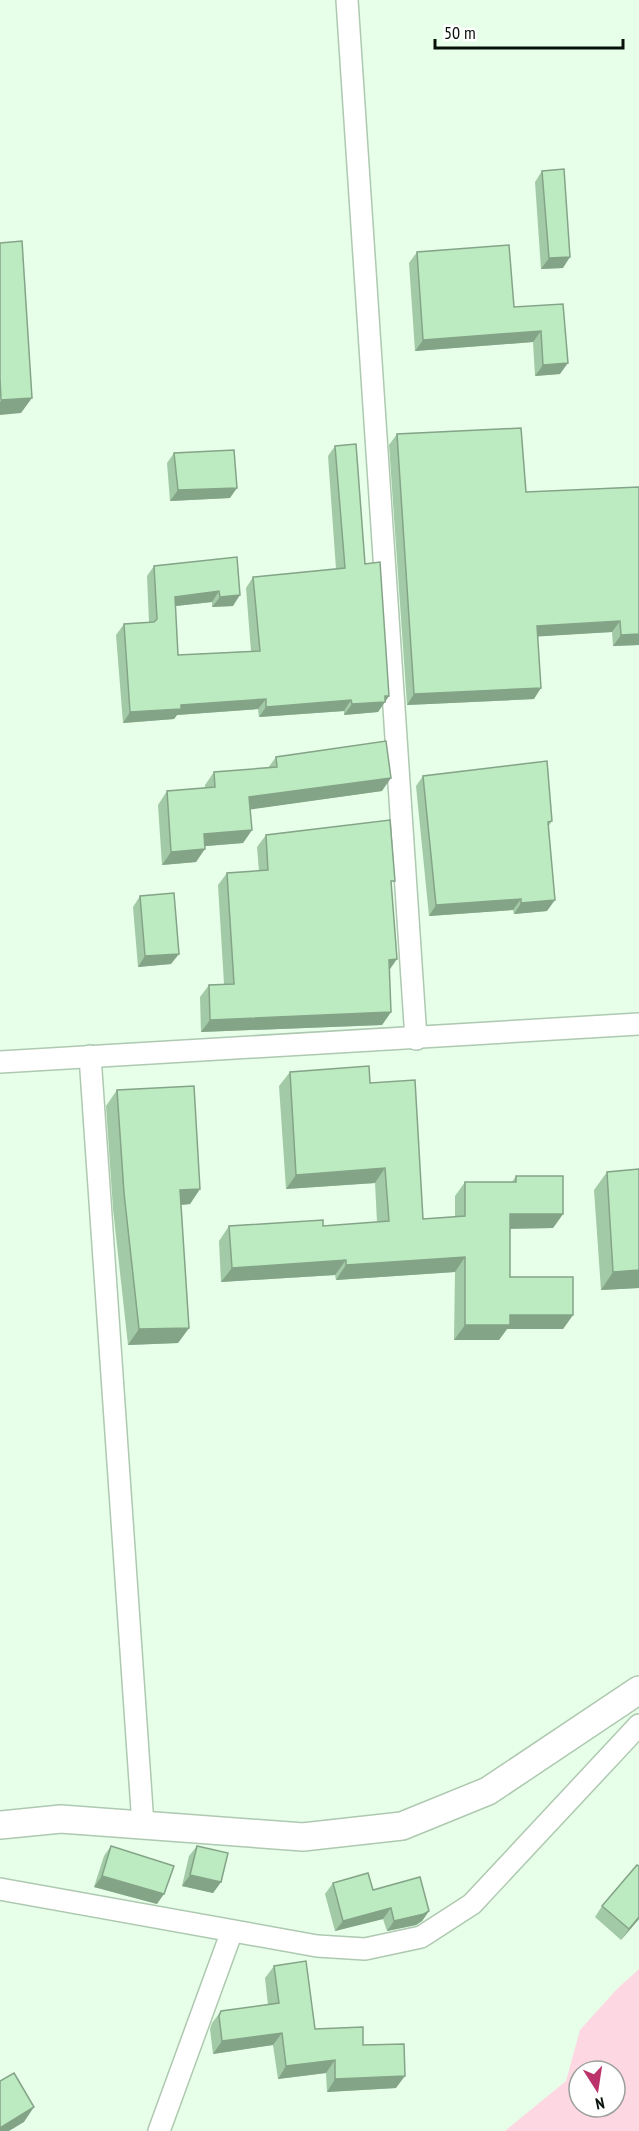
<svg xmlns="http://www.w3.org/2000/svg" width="639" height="2131" font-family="'PT Sans Narrow',sans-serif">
  <rect width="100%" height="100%" fill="#e7fee9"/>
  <path fill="#fdd7e1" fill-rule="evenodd" d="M639,1969V2131H505L566,2081L580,2030L617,1989ZM579,2071H615V2107H579Z"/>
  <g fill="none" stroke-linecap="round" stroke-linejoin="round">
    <g stroke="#aec9b0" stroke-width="24">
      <g id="minor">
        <polyline points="347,0 416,1039"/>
        <polyline points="90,1056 143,1825"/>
        <polyline points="0,1062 639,1024"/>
        <polyline points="0,1889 317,1946 365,1949 421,1937 472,1904 639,1725"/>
        <polyline points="159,2131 232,1931"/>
      </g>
    </g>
    <g stroke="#aec9b0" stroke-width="30">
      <polyline id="tertiary" points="0,1825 61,1819 303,1837 402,1826 488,1791 639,1690"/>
    </g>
    <use href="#minor" stroke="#fff" stroke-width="21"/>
    <use href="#tertiary" stroke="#fff" stroke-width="27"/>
  </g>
  <g fill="#a3caa6">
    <polygon points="542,171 563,268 541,269 535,182"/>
    <polygon points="417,252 514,307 563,304 560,374 535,376 533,342 415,351 409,263"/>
    <polygon points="397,434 526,492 639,645 613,646 612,632 538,636 534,699 407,705 389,445"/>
    <polygon points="335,446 365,564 389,696 378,712 344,715 344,711 259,717 258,709 177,715 174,719 123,723 116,635 124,624 149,622 147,576 154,566 237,557 233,606 212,607 212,602 175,606 178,655 251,651 246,588 253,577 336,569 328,456"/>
    <polygon points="174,453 230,498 170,501 167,463"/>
    <polygon points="276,757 382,791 250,809 252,830 243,843 205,846 196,862 162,865 158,805 167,791 205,788 205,785 214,772 268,768"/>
    <polygon points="423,776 552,821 548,827 547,911 514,914 513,910 429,916 416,786"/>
    <polygon points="266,835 391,886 389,971 391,1012 382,1025 201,1032 200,997 209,985 224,984 218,885 227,873 259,871 257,847"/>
    <polygon points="140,896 171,964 138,967 133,907"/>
    <polygon points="290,1072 370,1083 423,1219 455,1217 455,1196 465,1182 512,1182 516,1176 563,1214 553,1228 510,1229 510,1277 573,1315 563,1329 507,1329 499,1340 454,1340 455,1272 336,1280 335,1275 221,1282 219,1241 229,1226 323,1226 377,1222 375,1183 286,1189 279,1086"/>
    <polygon points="117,1090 200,1189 190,1204 181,1205 189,1328 178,1343 128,1345 113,1209 106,1106"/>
    <polygon points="639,1169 639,1288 601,1290 594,1190 607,1172"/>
    <polygon points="111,1846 157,1904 94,1887 104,1856"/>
    <polygon points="197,1846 221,1882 213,1893 182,1886 189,1856"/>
    <polygon points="639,1866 639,1919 621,1940 595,1917 602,1906"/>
    <polygon points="333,1883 373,1890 429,1911 422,1921 416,1925 387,1931 383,1919 335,1931 325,1894"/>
    <polygon points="274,1966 315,2029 363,2045 396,2088 327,2092 326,2073 278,2079 273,2045 213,2054 210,2029 212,2023 221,2011 268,2005 265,1978"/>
  </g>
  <g fill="#84a487">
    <polygon points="570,257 563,268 541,269 549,258"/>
    <polygon points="541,331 533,342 415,351 423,340"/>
    <polygon points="568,363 560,374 535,376 543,365"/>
    <polygon points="32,398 21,413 0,415 0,402 1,400"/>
    <polygon points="237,488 230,498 170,501 178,490"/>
    <polygon points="219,591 212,602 167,607 175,597"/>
    <polygon points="240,595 233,606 212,607 220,597"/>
    <polygon points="620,621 612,632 530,637 537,626"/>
    <polygon points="639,634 639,645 613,646 621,635"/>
    <polygon points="541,688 534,699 407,705 414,694"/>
    <polygon points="385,696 389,696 378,712 344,715 352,704"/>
    <polygon points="266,699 258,709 177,715 174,719 123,723 130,712 181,705"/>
    <polygon points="351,700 344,711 259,717 266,707"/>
    <polygon points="391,778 382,791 240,811 249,797"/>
    <polygon points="252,830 243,843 195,847 204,834"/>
    <polygon points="205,849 196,862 162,865 171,852"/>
    <polygon points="521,899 513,910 429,916 436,905"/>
    <polygon points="555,900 547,911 514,914 521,903"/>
    <polygon points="179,954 171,964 138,967 145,956"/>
    <polygon points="397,959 388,972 389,960"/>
    <polygon points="391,1012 382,1025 201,1032 210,1020"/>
    <polygon points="385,1168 375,1183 286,1189 296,1175"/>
    <polygon points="200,1189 190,1204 169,1206 180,1190"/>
    <polygon points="510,1214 563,1214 553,1228 499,1229"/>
    <polygon points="465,1257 455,1272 336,1280 346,1265"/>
    <polygon points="346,1260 335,1275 221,1282 232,1268"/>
    <polygon points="639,1270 639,1288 601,1290 613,1272"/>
    <polygon points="510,1315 573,1315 563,1329 507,1329 499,1340 454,1340 465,1325"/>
    <polygon points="189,1328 178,1343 128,1345 139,1329"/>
    <polygon points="190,1875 221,1882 213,1893 182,1886"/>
    <polygon points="102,1876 164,1894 157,1904 94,1887"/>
    <polygon points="391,1908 383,1919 335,1931 343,1921"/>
    <polygon points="429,1911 422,1921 416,1925 387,1931 394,1921"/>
    <polygon points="639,1917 639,1919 621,1940 629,1929"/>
    <polygon points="282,2033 273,2045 213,2054 222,2041"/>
    <polygon points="335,2060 326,2073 278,2079 286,2066"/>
    <polygon points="405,2076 396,2088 327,2092 335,2079"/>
    <polygon points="34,2107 24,2122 9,2131 0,2131 0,2128"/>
  </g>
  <g fill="#bdebc1" stroke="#84a487" stroke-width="1.5">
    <polygon points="564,169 570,257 549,258 542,171"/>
    <polygon points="22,241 32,398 1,400 0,378 0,243"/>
    <polygon points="509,245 514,307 563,304 568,363 543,365 541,331 423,340 417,252"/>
    <polygon points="521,428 526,492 639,487 639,634 621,635 620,621 537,626 541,688 414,694 397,434"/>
    <polygon points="356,444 365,564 380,562 389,696 385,696 385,702 352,704 351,700 266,707 266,699 181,705 181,709 130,712 124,624 154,622 157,619 154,566 237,557 240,595 220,597 219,591 175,597 178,655 260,651 253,577 345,568 335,446"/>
    <polygon points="234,450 237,488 178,490 174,453"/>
    <polygon points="386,741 391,778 249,797 252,830 204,834 205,849 171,852 167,791 215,787 214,772 277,767 276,757"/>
    <polygon points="547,761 552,821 548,822 555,900 521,903 521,899 436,905 423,776"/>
    <polygon points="390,820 395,881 391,881 397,959 389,960 391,1012 210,1020 209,985 234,984 227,873 268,870 266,835"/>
    <polygon points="174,893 179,954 145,956 140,896"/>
    <polygon points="369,1066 370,1083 415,1080 423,1219 465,1216 465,1182 516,1182 516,1176 563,1176 563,1214 510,1214 510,1277 573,1277 573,1315 510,1315 510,1325 465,1325 465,1257 346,1265 346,1260 232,1268 229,1226 323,1220 323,1226 389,1221 385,1168 296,1175 290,1072"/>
    <polygon points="194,1086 200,1189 180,1190 189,1328 139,1329 124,1193 117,1090"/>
    <polygon points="639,1169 639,1270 613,1272 607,1172"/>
    <polygon points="111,1846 174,1866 164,1894 102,1876"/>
    <polygon points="197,1846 228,1853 221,1882 190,1875"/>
    <polygon points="637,1865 639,1866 639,1917 629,1929 602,1906"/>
    <polygon points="368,1873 373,1890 420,1877 429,1911 424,1914 394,1921 391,1908 343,1921 333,1883"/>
    <polygon points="306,1961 315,2029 363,2027 363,2045 404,2044 405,2076 335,2079 335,2060 286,2066 282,2033 222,2041 219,2016 221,2011 279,2003 274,1966"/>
    <polygon points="14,2073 34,2107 0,2128 0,2081"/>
  </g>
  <g transform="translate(597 2089) rotate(168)"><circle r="28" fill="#ffffff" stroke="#9ca09d" stroke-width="1.5"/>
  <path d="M0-4.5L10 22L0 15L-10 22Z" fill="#bc326a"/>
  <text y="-9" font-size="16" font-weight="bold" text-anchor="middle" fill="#081109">N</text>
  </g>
  <path d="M435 39v9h188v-9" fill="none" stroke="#081109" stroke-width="3"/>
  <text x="444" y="39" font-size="18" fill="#081109" stroke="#ffffff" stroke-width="4.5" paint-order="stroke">50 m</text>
</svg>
